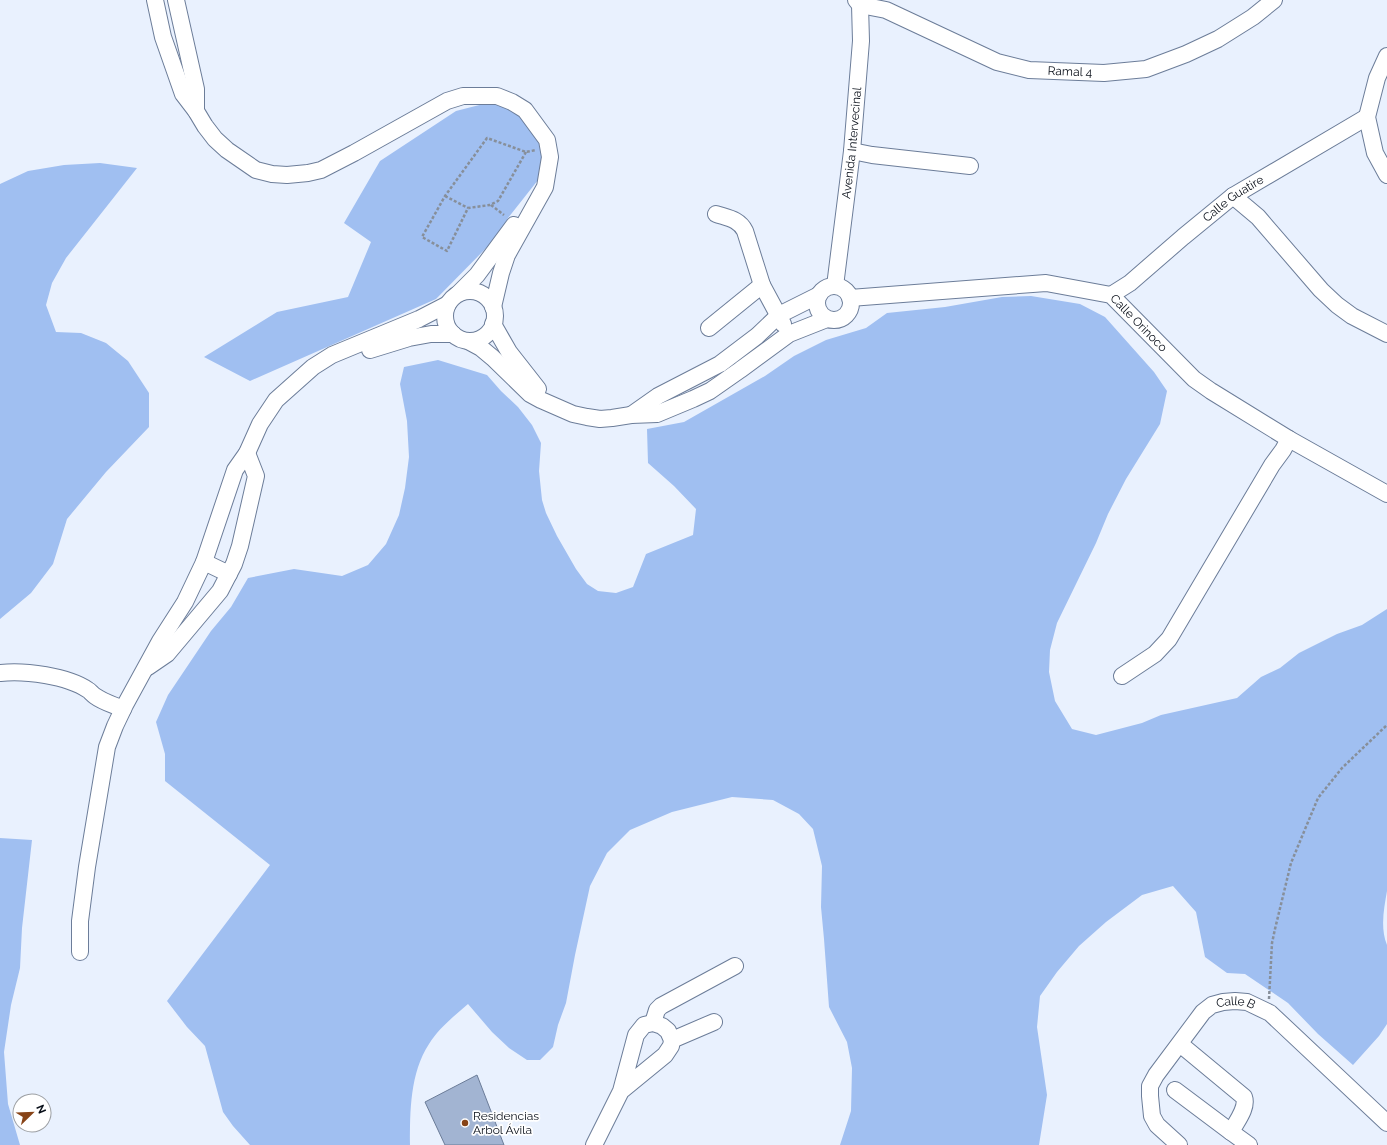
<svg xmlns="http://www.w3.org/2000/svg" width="1387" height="1145" font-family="Raleway,sans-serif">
  <rect width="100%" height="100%" fill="#e9f1fe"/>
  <g fill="#a0bff1">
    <polygon points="495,101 518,111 538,134 545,155 542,175 508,218 496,238 436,299 250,381 204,357 277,312 348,297 371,242 344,223 380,161 456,111"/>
    <polygon points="100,163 137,168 66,258 52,283 46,305 56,332 81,333 106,343 128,361 149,393 149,427 106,472 67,519 53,564 31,593 0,619 0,184 28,171 64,165"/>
    <path d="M1031,296L1080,304L1105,317L1154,372L1167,391L1160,424L1126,479L1108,514L1096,543L1057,623L1050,650L1049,672L1055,701L1072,729L1096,735L1142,723L1161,715L1237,698L1261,677L1280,668L1299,653L1337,634L1362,625L1387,609V891C1384,908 1380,928 1387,945V1024L1379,1036L1353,1065L1318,1034L1288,1003L1245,974L1227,973L1205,957L1196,912L1173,886L1142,895L1106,922L1079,946L1057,972L1040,996L1037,1027L1047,1095L1039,1145H840L851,1111L852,1068L847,1042L829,1007L824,939L821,907L822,866L813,829L799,814L773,800L732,797L672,812L630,830L607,853L590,886L575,955L566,1003L558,1025L553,1047L540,1060H527L509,1048L492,1032L468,1004C454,1016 439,1028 429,1044C410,1073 410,1111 410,1145H250L233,1126L223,1112L205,1046L187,1027L167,1001L270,865L165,781V754L156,722L168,695L211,631L231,607L248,578L294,569L342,576L368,565L386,544L399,515L405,488L409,457L407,421L400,384L404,367L438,360L487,375L501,391L518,407L532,425L541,443L539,471L542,500L546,513L557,536L576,569L587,584L598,591L616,593L633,587L646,554L693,535L696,509L674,486L648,463L647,429L684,422L765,376L794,356L826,340L866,328L887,313L945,307L1002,297Z"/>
    <polygon points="0,838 32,840 22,928 20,968 11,1005 4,1052 8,1104 20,1145 0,1145"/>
  </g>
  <polygon fill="#a2b4d2" stroke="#6b7c98" points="477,1075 504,1145 445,1145 425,1102"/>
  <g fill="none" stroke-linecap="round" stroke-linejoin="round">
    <g stroke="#6c7d99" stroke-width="18">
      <g id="minor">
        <polyline points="155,0 163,37 183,94 196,111 205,126 215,139 227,150 256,170 272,174 287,175 308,173 321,170 354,153 447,101 463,96 497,96 512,102 525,110 547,140 550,157 545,187 507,255 501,273 493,307"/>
        <polyline points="176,0 196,89 196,111"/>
        <path id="s1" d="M860,5L886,10L997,62L1029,70L1104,73L1146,69L1186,54L1218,39L1253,17L1274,0"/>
        <polyline points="1387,56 1377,78 1367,117 1375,153 1387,175"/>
        <polyline points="852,151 872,155 970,166"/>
        <polyline points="1233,196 1258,217 1321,290 1337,305 1352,316 1387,334"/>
        <path d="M716,214C728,218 739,219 745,231L762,285"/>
        <path id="s2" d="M835,286L852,151L861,41L860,5L856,0"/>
        <circle cx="834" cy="303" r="17"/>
        <circle cx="470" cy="316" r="25"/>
        <polyline points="459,293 477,275 514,225"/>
        <path id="s3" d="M1111,295L1130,283L1183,237L1233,196L1367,117"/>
        <path id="s4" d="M850,298L1046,283L1111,295L1194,379L1211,391L1289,439L1387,494"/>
        <polyline points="493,324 509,352 538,389"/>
        <polyline points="709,328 762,285 783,324"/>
        <polyline points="468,341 481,348 493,358 530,394 541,400 573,414 587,417 600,419 612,418 631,415 657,414 693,399 710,391 740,370 789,334 827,319"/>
        <polyline points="370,350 409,338 431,334 453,334"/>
        <polyline points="631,415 658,396 720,364 757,336 779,315 819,295"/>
        <polyline points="204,562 229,574"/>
        <polyline points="148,667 167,654 220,591 234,564 240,546 256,476 247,453"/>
        <path d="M0,673C24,670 68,676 88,690C90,691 92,694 95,696C103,702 114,705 123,709"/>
        <polyline points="1122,676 1155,654 1169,639 1272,465 1283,450 1289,439"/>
        <polyline points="80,952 80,921 87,867 107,747 115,726 125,705 160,641 185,602 204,562 235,470 247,453 260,424 276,400 313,367 332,355 419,319 448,304"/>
        <polyline points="653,1023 657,1010 661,1006 735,966"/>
        <polyline points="672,1040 714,1022"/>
        <path d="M1180,1044L1244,1097C1248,1108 1236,1122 1231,1132L1249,1145"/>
        <polyline points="1175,1090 1231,1132"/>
        <polyline points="594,1145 621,1091 636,1035 644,1025 653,1023 662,1026 668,1031 672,1040 671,1046 665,1055 621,1091"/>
        <path id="s5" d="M1179,1145L1157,1125L1152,1116L1150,1096V1086L1156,1075L1203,1012L1212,1005L1223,1002L1235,1001L1247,1002L1270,1013L1387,1123"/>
      </g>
    </g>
    <g stroke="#878f9a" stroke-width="2.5" stroke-dasharray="3 2" stroke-linecap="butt">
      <polyline points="526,152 498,201 490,205 468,208 447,251 422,237 445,196 487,138 526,152 536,150"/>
      <polyline points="445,196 468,208"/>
      <polyline points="491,205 504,215"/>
      <polyline points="1269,999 1272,943 1275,929 1291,863 1318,798 1342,768 1387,725"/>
    </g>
    <use href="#minor" stroke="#fff" stroke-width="16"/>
  </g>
  <circle fill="#874317" stroke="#fff" stroke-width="1.5" cx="465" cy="1123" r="4"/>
  <g text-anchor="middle" stroke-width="3.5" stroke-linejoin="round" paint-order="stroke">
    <g font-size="12" fill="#080e18" stroke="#fff">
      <text dy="4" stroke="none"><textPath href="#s1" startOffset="223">Ramal 4</textPath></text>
      <text dy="4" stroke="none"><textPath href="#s2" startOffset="144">Avenida Intervecinal</textPath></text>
      <text dy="4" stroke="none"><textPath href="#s3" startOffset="156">Calle Guatire</textPath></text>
      <text dy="4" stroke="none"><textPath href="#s4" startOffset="302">Calle Orinoco</textPath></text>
      <text dy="4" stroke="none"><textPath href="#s5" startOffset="197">Calle B</textPath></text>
    </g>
    <g font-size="12" fill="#080e18" stroke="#fff" text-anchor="start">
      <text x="473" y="1120">Residencias<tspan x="473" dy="14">Arbol Ávila</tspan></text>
    </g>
  </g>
  <g transform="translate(32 1113) rotate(67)"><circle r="19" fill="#ffffff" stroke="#9c9fa3"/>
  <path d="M0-3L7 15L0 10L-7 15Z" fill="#874317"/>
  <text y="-6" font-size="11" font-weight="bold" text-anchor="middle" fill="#080e18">N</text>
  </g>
</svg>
